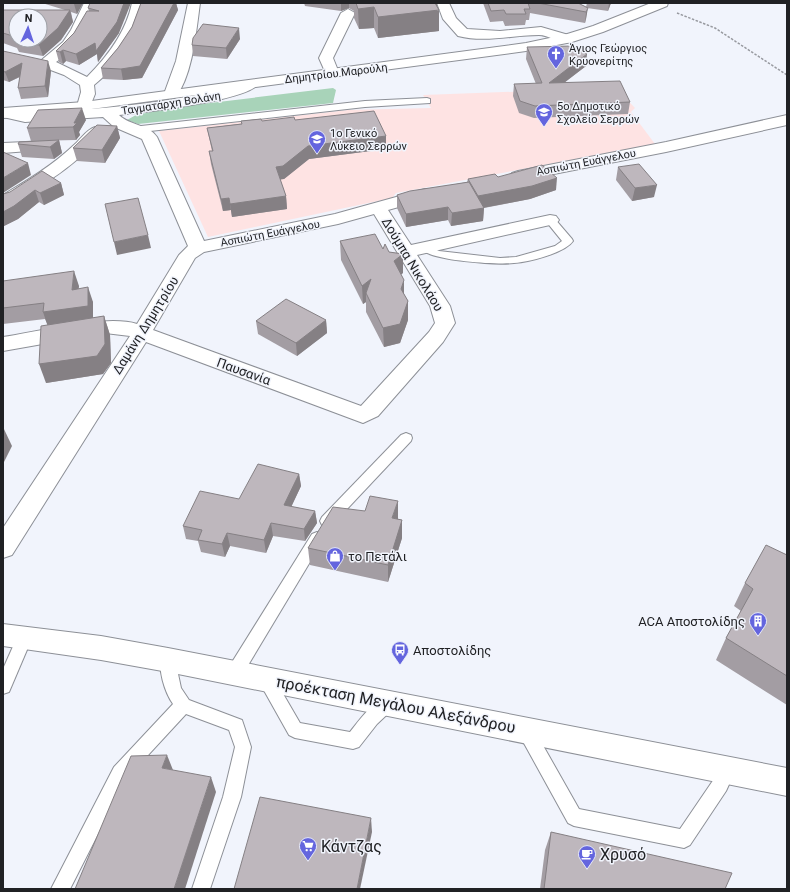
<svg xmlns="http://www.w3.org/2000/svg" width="790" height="892" font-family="Roboto,sans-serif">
  <rect width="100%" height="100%" fill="#f1f4fc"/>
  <polygon fill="#fee3e3" points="616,88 635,108 631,112 655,144 396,193 392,198 208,237 159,131 348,110 431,108 423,95"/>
  <polygon fill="#a8d3b9" points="333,88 336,90 333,103 138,124 127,120 136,115 177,107"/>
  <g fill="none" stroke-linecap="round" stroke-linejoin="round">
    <g stroke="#8d9097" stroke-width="2">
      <g id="lane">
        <polygon points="427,98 430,99 430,103 365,107 132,133 127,130 132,127 365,101"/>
        <path d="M550,217L554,218L572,239L573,241C565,253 529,262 514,263C498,265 429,261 420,248L425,245L439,251L500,258L516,257L555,246L562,241L545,220Z"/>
        <polygon points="406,433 411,435 412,438 411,441 332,525 327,527 322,525 320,521 322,517 401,435"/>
        <polygon points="317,532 322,534 324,538 322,542 241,677 235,679 229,677 227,672 229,667 312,534"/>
        <polygon points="24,631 29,633 32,638 9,692 3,694 3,669 19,633"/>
        <path d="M168,653L174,655L181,688L189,700L242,720L251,747L241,797L210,889H192L223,797L235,747L229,730L186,714L126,779L70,889H51L114,767L173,704C165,693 157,668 162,655Z"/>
        <path d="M265,671L271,673L300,723L350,732C360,719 373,701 389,695L395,697L397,702L395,707L377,724L359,747L353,749L295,738L289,735L257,678L259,673Z"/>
        <polygon points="526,723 532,726 579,809 680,829 714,779 722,763 728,761 734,763 736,769 726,791 690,845 684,848 574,826 568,823 520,736 518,731 520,726"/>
      </g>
    </g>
    <g stroke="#8d9097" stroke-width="2">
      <g id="street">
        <path d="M84,3H96C87,25 77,49 56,62L87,77C108,56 126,32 132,3H144C140,33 118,66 94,85L95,94L89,109C134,106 181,99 225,89C235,87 242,82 251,80L256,81L258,84C246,101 144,112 119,115C130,126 148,124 157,137L204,241L335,214L425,189L431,190L433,194L431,198L388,210L411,245L550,215L556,216L559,220L556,224L550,225L417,255L450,306L455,323L443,342L378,416L363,423L146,342L12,555L3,558V528L130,336L105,333L3,351V337C37,332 107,314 137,324L179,255L188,246L142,139L114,127L103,117L25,122L3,117V109L6,108L25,113L81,110L77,106L81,92L80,85L64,75L40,66L38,63L63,42L71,30ZM374,214L430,306L435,323L429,332L361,406L153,330L195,258L204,252L338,224Z"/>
        <path d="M188,3H200C196,32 193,73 176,97H166L164,94L176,61Z"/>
        <path d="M437,3H449L456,18L467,29L500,31L541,27L572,36L574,39L572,42C560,45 550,35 539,35C512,35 485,43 458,36L443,19Z"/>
        <polygon points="348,9 355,13 333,58 339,73 337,76 327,76 319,58 341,13"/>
        <polygon points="787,115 787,125 666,152 518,181 512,179 510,176 512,173 518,171 666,142"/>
        <path d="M95,127L100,129L103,132C80,164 42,185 9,206L3,207V195C28,180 53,165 74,145C81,139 86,130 95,127Z"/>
        <polygon points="48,141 54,143 56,146 54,149 3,153 3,143"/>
      </g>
    </g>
    <g stroke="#8d9097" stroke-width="2">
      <g id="secondary">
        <polygon points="651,3 668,3 667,6 603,32 572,42 526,51 84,110 3,118 3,108 84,102 526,43 564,35 593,26"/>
        <polygon points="3,624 101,636 168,648 787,768 787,796 168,672 101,660 3,646"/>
      </g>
    </g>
    <polyline stroke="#989aa0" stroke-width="1.5" stroke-dasharray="2.5 1.5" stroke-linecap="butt" points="677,13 715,28 787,75"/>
    <use href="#lane" fill="#fff" fill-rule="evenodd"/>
    <use href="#street" fill="#fff" fill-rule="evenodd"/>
    <use href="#secondary" fill="#fff" fill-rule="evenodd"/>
  </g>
  <g fill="#a39da3" fill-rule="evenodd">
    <path d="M42,3H83L77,14L71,12L73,22L61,40L43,56L19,52L17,48L3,43V10H65ZM16,16L40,40H16Z"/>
    <polygon points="90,3 119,33 98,62 97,54 79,65 66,61 63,64 59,62 56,51 74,33 89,11 88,8"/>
    <polygon points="141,3 176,3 178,10 142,78 123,80 103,79 101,68 118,48 132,27"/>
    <polygon points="304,3 437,3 439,31 378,38 374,28 359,29 354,18 354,11 349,8 341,11 305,6"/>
    <polygon points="483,3 578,3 586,7 587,3 611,3 608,11 587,8 586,19 585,23 530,13 529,20 526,20 525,25 505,26 503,21 490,22"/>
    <polygon points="240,39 227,59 193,56 192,45"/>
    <polygon points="527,47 586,66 564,83 630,102 628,114 534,118 519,113 513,96 514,84 536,84 526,59"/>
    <polygon points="3,51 51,71 48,97 21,99 18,88 20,77 9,82 3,80"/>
    <polygon points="86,120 79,132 80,135 76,140 31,141 27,128"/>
    <polygon points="295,120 386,136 386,149 309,159 284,179 280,179 286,196 287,209 232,217 231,210 223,211 211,164 209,151 212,151 207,128 262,121"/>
    <polygon points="117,126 120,138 105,163 77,161 73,148"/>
    <polygon points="59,140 62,153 54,159 22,157 18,144"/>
    <polygon points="618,167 654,197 632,201 616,180"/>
    <polygon points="498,177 556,190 530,199 484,208 483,221 451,226 448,220 406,227 397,208 397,195 467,182 468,179"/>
    <polygon points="61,183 64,195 44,205 39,202 18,219 4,226 3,225 3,194"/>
    <polygon points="340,241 383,249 389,252 403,254 403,273 401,274 404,294 408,301 408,320 400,343 384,347 366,312 366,302 363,304 341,260"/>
    <polygon points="3,281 79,286 78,289 93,302 93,318 104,316 110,335 111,363 103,374 46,383 48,325 45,319 3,324"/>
    <polygon points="326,320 327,333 297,356 258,334 256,321"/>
    <polygon points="299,474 301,486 291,507 315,511 317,523 305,541 273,536 266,553 230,546 225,557 201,552 198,541 186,539 183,526"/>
    <polygon points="398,519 402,520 402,538 388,582 310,565 308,548"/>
    <polygon points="787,555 787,705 716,660 726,638 741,611 734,606 745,583"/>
    <polygon points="551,832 725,889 540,889 545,850"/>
  </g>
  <g fill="#858084">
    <polygon points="75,3 83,3 77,14 74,4"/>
    <polygon points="124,3 131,3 119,33 98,62 97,54 79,65 76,54"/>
    <polygon points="171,3 176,3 178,10 142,78 123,80 121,69"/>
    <polygon points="341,3 349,3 349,8 341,11"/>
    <polygon points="434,3 437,3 437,11 439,10 439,31 378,38 378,17"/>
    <polygon points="609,3 611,3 608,11"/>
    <polygon points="374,7 374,28 359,29 358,9"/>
    <polygon points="588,8 586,19 585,23 586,12"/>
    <polygon points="70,10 73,22 61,40 43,56 39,45"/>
    <polygon points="239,28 240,39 227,59 226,48"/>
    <polygon points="63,50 66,61 63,64 60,52"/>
    <polygon points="587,54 586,66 548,95 549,83"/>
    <polygon points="48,61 51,71 48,97 45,86"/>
    <polygon points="22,63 25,74 9,82 5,72"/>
    <polygon points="82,108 86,120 79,132 80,135 76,140 73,127 74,123"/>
    <polygon points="117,126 120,138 105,163 102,150"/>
    <polygon points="386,136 386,149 309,159 284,179 278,180 276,167 308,146"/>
    <polygon points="59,140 62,153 54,159 50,147"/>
    <polygon points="28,163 31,175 3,193 3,178"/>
    <polygon points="557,178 556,190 530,199 477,209 478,196"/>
    <polygon points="61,183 64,195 44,205 40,193"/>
    <polygon points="657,185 654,197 632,201 635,188"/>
    <polygon points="35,190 39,202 18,219 4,226 3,222 3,212"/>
    <polygon points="286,196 287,209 232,217 230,204"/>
    <polygon points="229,198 231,210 223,211 221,199"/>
    <polygon points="448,207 448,220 406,227 406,214"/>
    <polygon points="484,208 483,221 451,226 452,213"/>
    <polygon points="148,235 151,248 117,255 114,242"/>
    <polygon points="403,254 403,273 394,280 394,261"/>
    <polygon points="74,271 79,286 77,304 72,290"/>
    <polygon points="371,279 366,293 366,302 363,304 362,286"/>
    <polygon points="404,280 404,299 401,289"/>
    <polygon points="88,287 93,302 93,321 48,327 43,312"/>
    <polygon points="408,301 408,320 400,343 384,347 383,328"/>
    <polygon points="104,316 110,335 111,363 103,374 46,383 39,364"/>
    <polygon points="326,320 327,333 297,356 296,343"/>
    <polygon points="3,427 12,446 3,464"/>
    <polygon points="299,474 301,486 286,518 284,505"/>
    <polygon points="398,501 398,520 392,518"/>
    <polygon points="315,511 317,523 305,541 304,529"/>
    <polygon points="402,520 402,538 388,582 388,565"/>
    <polygon points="271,523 273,536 266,553 264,540"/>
    <polygon points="227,533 230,546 225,557 222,544"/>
    <polygon points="167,755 173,770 162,768"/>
    <polygon points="211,777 216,792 185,889 174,889"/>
    <polygon points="371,818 372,832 360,889 357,889"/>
  </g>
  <g fill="#beb7bd" stroke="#858084">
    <polygon points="90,3 124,3 117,22 96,51 95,43 76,54 63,50 60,52 56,51 74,33 87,11 99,11 88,8"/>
    <polygon points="141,3 174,3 140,66 121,69 101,68 118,48 132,27"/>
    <polygon points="356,3 435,3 439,10 378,17 374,7 358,9"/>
    <polygon points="488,3 528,3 530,9 524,9 526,14 506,14 504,10 491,11"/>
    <polygon points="538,3 578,3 588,8 586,12"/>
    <polygon points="3,10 70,10 58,28 39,45 15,41 16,40 40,40 40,16 16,16 16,37 3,33"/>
    <polygon points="203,24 239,28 226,48 192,45 193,38"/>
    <polygon points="573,46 587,54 549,83 620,81 630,102 535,106 520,101 514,84 542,83 527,47"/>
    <polygon points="3,51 48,61 45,86 18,88 22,63 5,72 3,71"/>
    <polygon points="82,108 74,123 77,123 73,127 27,128 38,110"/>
    <polygon points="374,111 386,136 308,146 283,166 276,167 286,196 230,204 229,198 221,199 209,151 213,151 207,128 242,124 241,121 261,119 262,121 294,117 295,120"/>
    <polygon points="97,125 117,126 102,150 73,148"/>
    <polygon points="59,140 50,147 18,144 19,142"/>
    <polygon points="3,152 28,163 3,178"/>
    <polygon points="639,164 657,185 635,188 618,167"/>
    <polygon points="542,165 557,178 532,186 478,196 468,179 495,174 498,177"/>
    <polygon points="42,171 61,183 40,193 35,190 14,206 3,212 3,194 10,192"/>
    <polygon points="469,182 484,208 452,213 448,207 406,214 397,195 410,191"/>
    <polygon points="138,198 148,235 114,242 105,204"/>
    <polygon points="375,234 383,249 385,244 389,252 403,254 394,261 404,280 401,289 408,301 400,324 383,328 366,293 371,279 362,286 340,241"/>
    <polygon points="74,271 72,290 88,287 88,306 43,312 44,303 3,308 3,281"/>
    <polygon points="286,299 326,320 296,343 256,321"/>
    <polygon points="104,316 105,344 97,356 39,364 41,326"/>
    <polygon points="258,464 299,474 284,505 315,511 304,529 271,523 264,540 227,533 222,544 198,540 202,530 183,526 200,491 239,499"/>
    <polygon points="370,496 398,501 392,518 402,520 388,565 308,548 333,507 365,511"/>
    <polygon points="766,545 787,555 787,676 726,638 753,589 745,583"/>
    <polygon points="167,755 162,768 211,777 174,889 75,889 131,756"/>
    <polygon points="260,797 371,818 357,889 234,889"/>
    <polygon points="551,832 732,873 725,889 544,889"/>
  </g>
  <defs>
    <g id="church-pin" transform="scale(0.9)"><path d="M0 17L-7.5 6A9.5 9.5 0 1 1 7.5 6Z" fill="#6465de" stroke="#f1f4fc"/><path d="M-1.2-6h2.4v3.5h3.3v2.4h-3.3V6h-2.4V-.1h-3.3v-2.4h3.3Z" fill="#fff"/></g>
    <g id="school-pin" transform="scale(0.9)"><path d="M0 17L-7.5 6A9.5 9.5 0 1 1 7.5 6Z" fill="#6465de" stroke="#f1f4fc"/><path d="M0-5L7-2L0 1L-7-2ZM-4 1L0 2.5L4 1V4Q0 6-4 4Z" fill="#fff"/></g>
    <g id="shop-pin" transform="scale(0.9)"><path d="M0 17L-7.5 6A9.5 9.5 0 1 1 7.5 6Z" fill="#6465de" stroke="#f1f4fc"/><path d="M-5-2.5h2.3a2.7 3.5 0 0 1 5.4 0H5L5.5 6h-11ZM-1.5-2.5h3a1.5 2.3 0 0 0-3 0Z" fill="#fff"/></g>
    <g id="building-pin" transform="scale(0.9)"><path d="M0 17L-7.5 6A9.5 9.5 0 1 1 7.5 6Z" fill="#6465de" stroke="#f1f4fc"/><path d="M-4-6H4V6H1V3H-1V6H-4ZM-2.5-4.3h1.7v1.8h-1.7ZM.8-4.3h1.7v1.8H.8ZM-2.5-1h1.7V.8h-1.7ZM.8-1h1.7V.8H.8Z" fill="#fff"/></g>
    <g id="bus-pin" transform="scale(0.9)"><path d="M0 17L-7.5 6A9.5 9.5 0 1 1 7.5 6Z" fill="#6465de" stroke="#f1f4fc"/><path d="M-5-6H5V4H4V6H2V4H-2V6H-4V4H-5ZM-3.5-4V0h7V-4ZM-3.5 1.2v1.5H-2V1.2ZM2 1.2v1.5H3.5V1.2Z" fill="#fff"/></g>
    <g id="supermarket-pin" transform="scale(0.9)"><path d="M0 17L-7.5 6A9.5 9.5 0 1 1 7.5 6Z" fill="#6465de" stroke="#f1f4fc"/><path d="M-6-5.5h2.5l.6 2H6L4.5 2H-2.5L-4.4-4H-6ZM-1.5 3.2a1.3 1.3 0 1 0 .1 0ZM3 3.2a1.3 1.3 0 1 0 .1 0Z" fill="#fff"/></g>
    <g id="cafe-pin" transform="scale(0.9)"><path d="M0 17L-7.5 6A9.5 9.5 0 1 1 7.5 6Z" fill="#6465de" stroke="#f1f4fc"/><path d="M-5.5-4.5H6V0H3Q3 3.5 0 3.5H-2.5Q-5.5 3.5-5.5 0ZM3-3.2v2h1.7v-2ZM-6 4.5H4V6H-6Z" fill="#fff"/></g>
  </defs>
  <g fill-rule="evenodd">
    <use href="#church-pin" x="556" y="54"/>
    <use href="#school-pin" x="544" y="112"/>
    <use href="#school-pin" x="317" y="139"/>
    <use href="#shop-pin" x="335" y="556"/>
    <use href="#building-pin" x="758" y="621"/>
    <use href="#bus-pin" x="400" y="650"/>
    <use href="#supermarket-pin" x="308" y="846"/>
    <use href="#cafe-pin" x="587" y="854"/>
  </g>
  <g text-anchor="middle" stroke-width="3" stroke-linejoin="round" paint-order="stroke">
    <g font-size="11" fill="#202124" stroke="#f1f4fc" text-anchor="start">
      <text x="569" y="52">Άγιος Γεώργιος<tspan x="569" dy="13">Κρυονερίτης</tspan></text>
      <text x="557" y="110">5ο Δημοτικό<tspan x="557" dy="13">Σχολείο Σερρών</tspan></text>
      <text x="330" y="137">1ο Γενικό<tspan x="330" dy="13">Λύκειο Σερρών</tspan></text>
    </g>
    <g font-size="11" fill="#202124" stroke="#f1f4fc">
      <text transform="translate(336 73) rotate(-7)" y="4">Δημητρίου Μαρούλη</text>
      <text transform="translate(171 103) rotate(-9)" y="4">Ταγματάρχη Βολάνη</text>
      <text transform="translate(586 162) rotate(-11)" y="4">Ασπιώτη Ευάγγελου</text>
      <text transform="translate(270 233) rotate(-11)" y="4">Ασπιώτη Ευάγγελου</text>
    </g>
    <g font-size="13" fill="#202124" stroke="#f1f4fc">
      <text transform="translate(413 264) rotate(59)" y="5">Δούμπα Νικολάου</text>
      <text transform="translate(145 325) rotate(-58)" y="5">Δαμάνη Δημητρίου</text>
      <text transform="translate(244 371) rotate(20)" y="5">Παυσανία</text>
    </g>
    <g font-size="13" fill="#202124" stroke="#f1f4fc" text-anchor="start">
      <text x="348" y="561">το Πετάλι</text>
      <text x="745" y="626" text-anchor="end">ACA Αποστολίδης</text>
      <text x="413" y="655">Αποστολίδης</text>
    </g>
    <g font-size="16" fill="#202124" stroke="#f1f4fc">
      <text transform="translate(396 704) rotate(11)" y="6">προέκταση Μεγάλου Αλεξάνδρου</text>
    </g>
    <g font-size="16" fill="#202124" stroke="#f1f4fc" text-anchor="start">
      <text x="321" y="852">Κάντζας</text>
      <text x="600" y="860">Χρυσό</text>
    </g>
  </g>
  <rect width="790" height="892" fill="none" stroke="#202124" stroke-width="8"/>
  <g transform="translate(28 28) rotate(3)"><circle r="19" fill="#f1f4fc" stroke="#9da0a6"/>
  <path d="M0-3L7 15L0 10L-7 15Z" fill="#6465de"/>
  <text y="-6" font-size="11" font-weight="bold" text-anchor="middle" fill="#202124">N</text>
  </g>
</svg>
